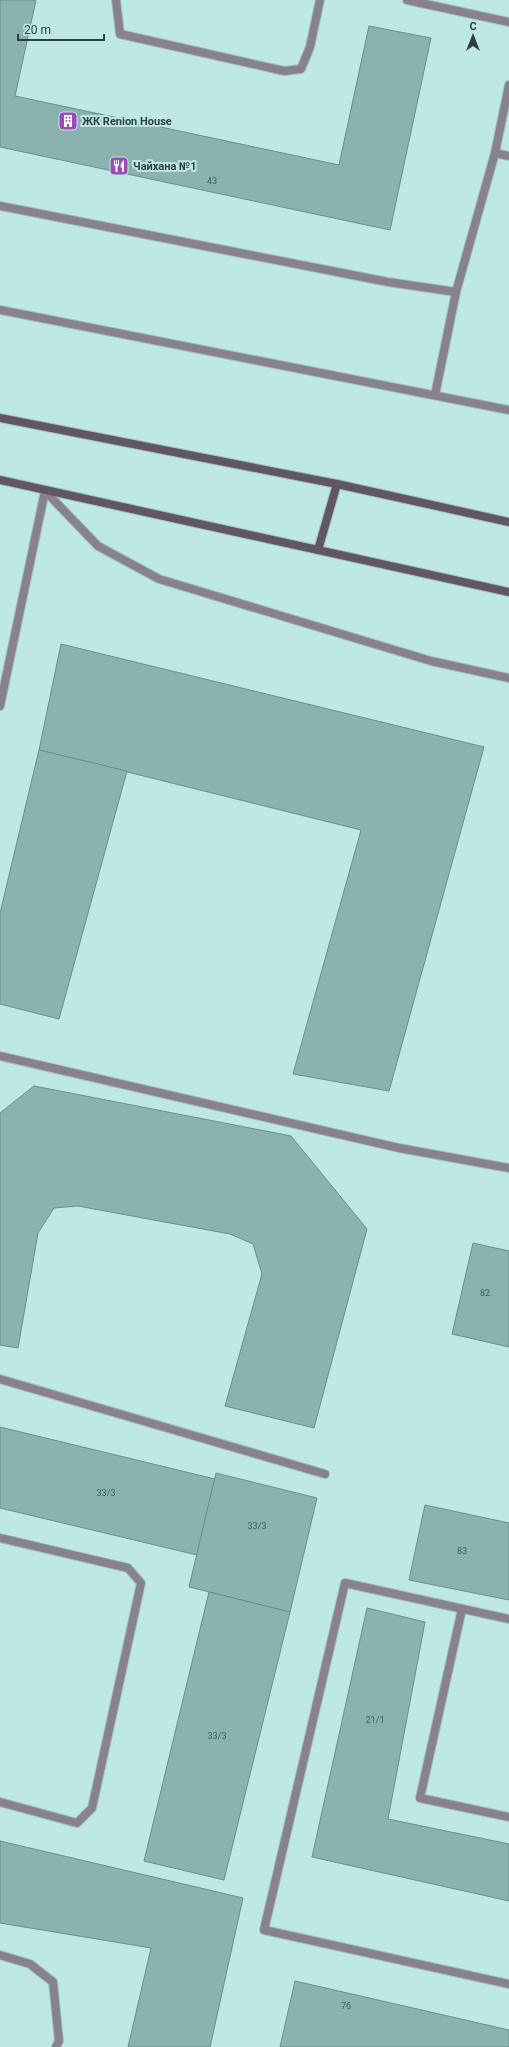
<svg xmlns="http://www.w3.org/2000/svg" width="509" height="2047" font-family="Roboto,sans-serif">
  <rect width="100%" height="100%" fill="#bee8e4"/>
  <g fill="#8ab3af" stroke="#678f8b">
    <polygon points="0,0 36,0 15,96 339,165 369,26 431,38 390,230 0,147"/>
    <polygon points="61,644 484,747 389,1091 293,1074 361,830 39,750"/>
    <polygon points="39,750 127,771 59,1019 0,1004 0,913"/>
    <polygon points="34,1086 291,1136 367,1229 314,1428 225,1406 262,1274 253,1244 230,1234 78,1206 54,1208 38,1233 18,1348 0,1345 0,1113"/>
    <polygon points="473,1243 509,1251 509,1347 452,1334"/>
    <polygon points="0,1427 215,1479 197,1555 0,1508"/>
    <polygon points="216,1473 317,1498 290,1612 189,1587"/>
    <polygon points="425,1505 509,1523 509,1600 409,1580"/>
    <polygon points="209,1592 290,1612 224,1880 144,1861"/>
    <polygon points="367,1608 425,1622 388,1819 509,1844 509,1901 312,1857"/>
    <polygon points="0,1841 243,1898 210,2047 128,2047 151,1948 0,1923"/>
    <polygon points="295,1981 509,2030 509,2047 280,2047"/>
  </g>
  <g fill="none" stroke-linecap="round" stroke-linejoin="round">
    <g stroke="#9ec3bf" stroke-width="10">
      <g id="lane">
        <polyline points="116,0 120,34 284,71 301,69 310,47 320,0"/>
        <polyline points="407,0 509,22"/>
        <polyline points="495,153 509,156"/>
        <polyline points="0,206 388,282 456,292"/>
        <polyline points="45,491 98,546 159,579 431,661 509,678"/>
        <polyline points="0,1056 399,1148 509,1168"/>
        <polyline points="0,1379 325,1474"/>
        <polyline points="0,1538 128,1568 141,1583 92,1808 77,1823 0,1802"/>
        <polyline points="462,1609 420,1798 509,1817"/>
        <polyline points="509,1619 345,1583 264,1930 509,1984"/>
        <polyline points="0,1955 30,1964 53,1982 59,2041 56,2047"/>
      </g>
    </g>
    <g stroke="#9ec3bf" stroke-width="10">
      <g id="street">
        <polyline points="0,310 509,410"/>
        <polyline points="435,395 456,292 495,153 509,85"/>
        <polyline points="0,706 45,491"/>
      </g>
    </g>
    <g stroke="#9ec3bf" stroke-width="10">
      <g id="secondary">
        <polyline points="0,418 337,484 509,522"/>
        <polyline points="0,480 509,592"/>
        <polyline points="318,550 337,484"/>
      </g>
    </g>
    <use href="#lane" stroke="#89818d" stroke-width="8"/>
    <use href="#street" stroke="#89818d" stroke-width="8"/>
    <use href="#secondary" stroke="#615566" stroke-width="8"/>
  </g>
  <defs>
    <g id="building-square" transform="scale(1)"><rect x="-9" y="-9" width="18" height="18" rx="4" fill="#9c4bbb" stroke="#bee8e4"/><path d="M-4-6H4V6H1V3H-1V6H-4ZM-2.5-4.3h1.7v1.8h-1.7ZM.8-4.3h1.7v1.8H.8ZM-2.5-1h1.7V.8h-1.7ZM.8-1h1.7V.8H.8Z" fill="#fff"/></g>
    <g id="restaurant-square" transform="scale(1)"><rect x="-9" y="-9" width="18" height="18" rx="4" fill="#9c4bbb" stroke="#bee8e4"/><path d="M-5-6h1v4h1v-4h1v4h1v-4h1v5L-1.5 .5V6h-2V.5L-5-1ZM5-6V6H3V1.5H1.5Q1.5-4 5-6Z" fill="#fff"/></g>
  </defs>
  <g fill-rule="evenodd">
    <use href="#building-square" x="68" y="121"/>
    <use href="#restaurant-square" x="119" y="166"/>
  </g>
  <g text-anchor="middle" stroke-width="4" stroke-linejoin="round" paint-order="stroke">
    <g font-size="9" fill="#455d5a">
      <text x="212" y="184">43</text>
      <text x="485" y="1296">82</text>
      <text x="106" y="1496">33/3</text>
      <text x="257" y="1529">33/3</text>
      <text x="462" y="1554">83</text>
      <text x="375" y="1723">21/1</text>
      <text x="217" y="1739">33/3</text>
      <text x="346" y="2009">76</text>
    </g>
    <g font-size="11" font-weight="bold" fill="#2e403e" stroke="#bee8e4" text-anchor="start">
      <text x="82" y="125">ЖК Renion House</text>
      <text x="133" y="170">Чайхана №1</text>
    </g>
  </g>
  <g transform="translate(473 36)" stroke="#bee8e4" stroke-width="3" paint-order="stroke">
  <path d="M0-3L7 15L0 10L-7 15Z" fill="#2e403e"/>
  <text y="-6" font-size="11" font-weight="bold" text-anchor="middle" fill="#2e403e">С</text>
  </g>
  <path d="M18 34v6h86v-6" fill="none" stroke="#2e403e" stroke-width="2"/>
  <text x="24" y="34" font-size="12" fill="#2e403e" stroke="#bee8e4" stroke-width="3" paint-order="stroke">20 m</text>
</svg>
